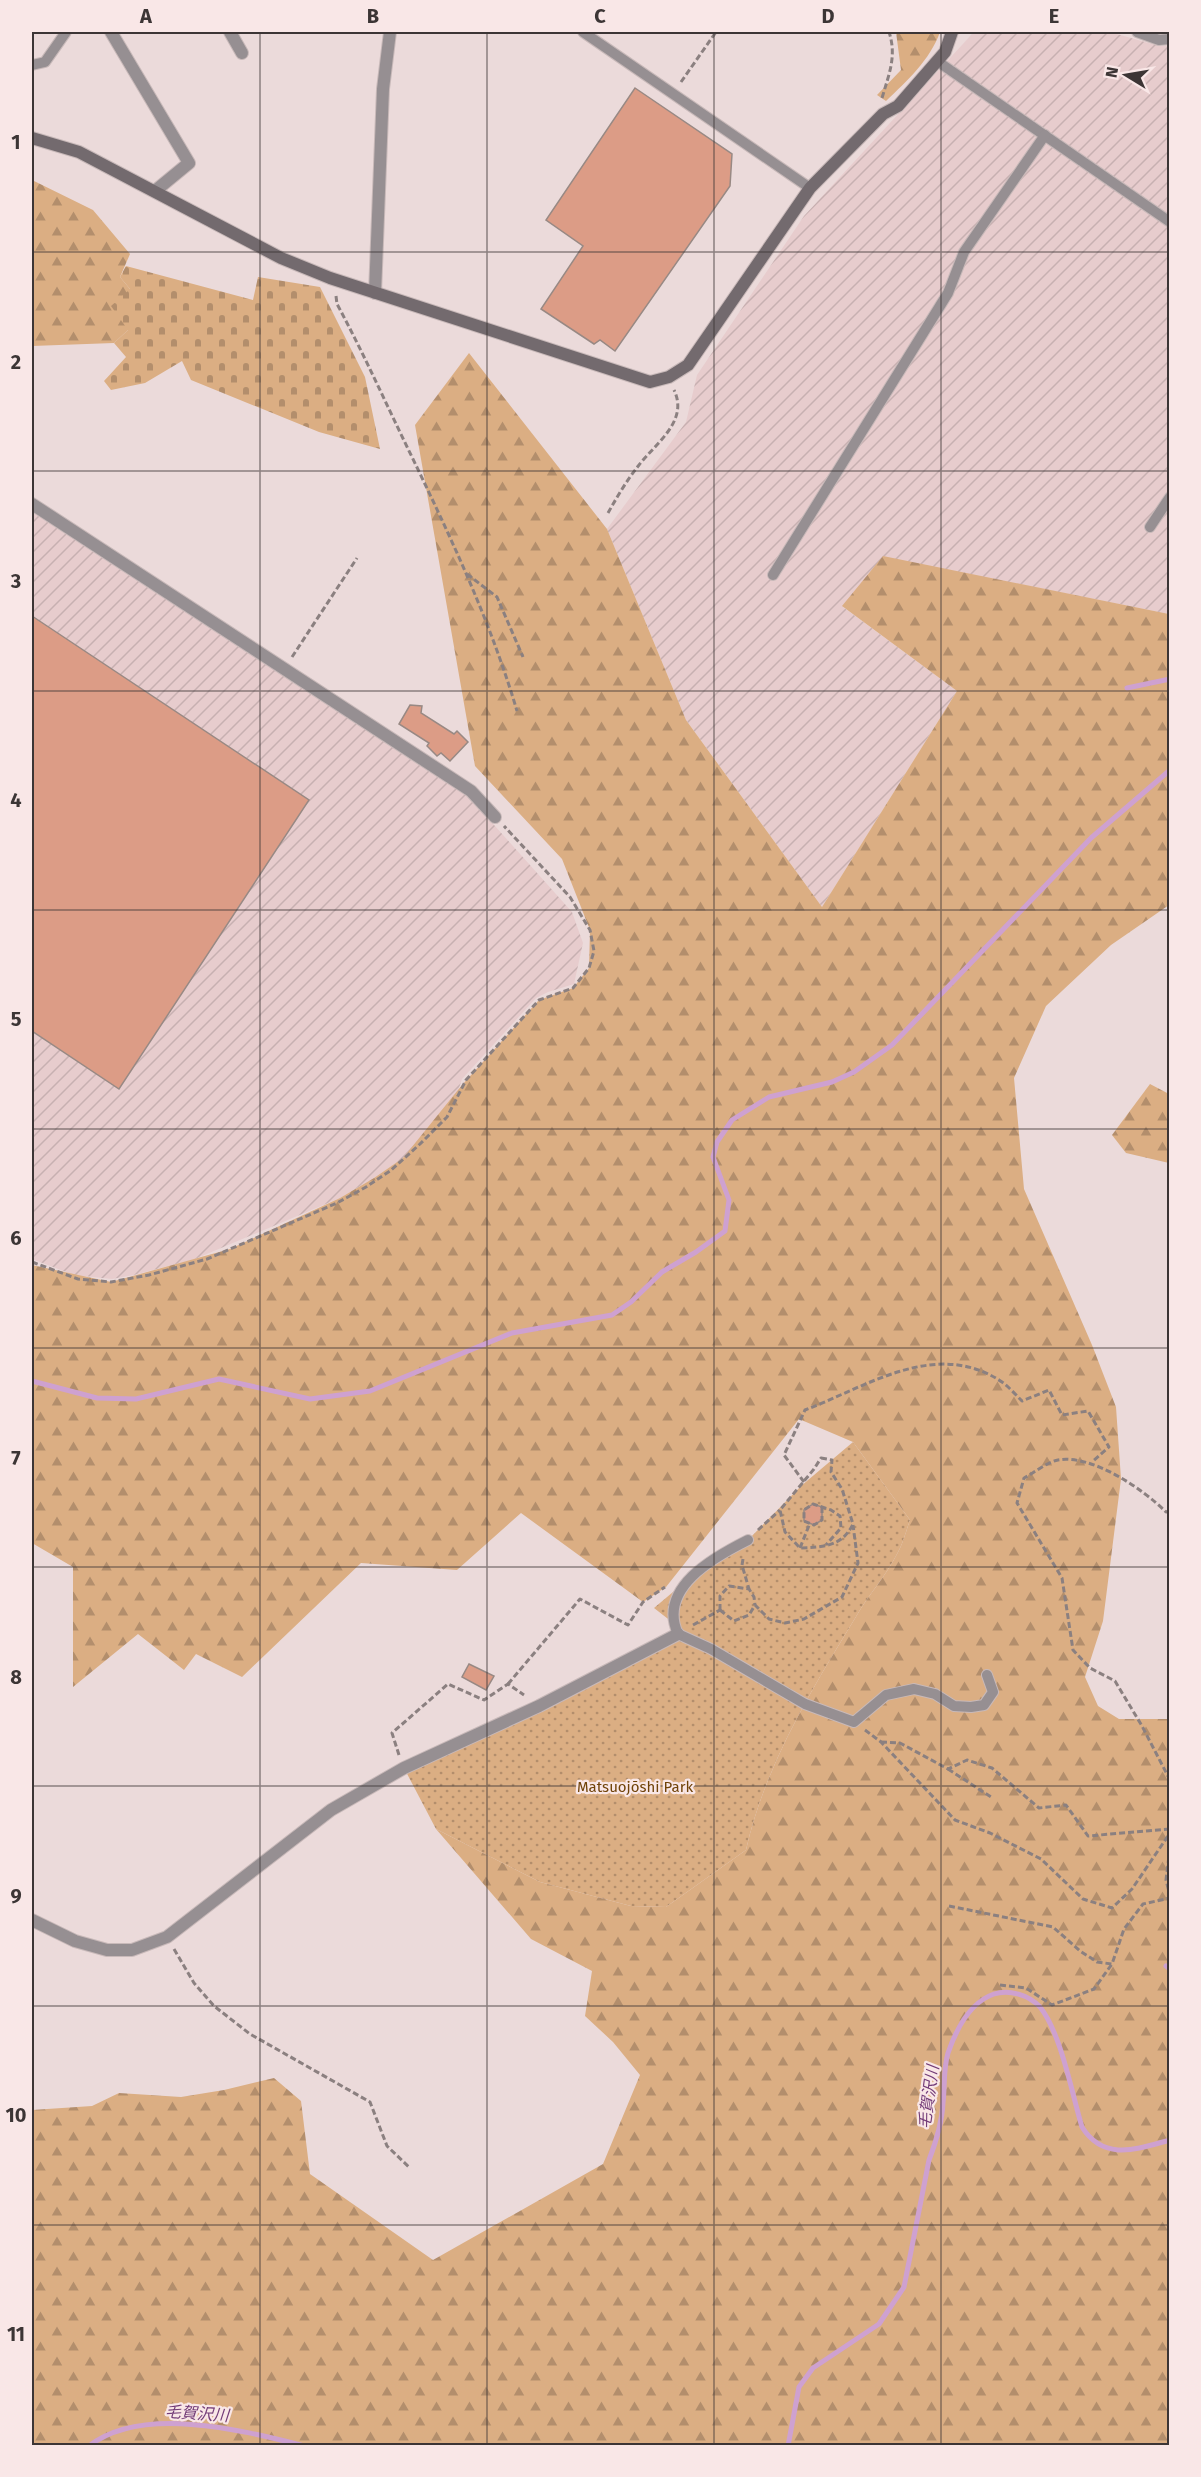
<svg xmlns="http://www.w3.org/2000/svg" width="1201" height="2477" font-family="'Fira Sans','Noto Sans JP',sans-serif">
  <defs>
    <pattern id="industrial-furrows" width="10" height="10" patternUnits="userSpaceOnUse" patternTransform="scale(1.5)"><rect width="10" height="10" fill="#e7cccd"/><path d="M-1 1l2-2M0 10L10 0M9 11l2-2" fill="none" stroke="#c7b0b1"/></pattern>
    <pattern id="grass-dots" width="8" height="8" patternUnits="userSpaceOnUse" patternTransform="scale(1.5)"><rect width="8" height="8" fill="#dbae83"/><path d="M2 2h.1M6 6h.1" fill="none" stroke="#b38e6c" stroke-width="1.8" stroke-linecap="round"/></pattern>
    <pattern id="forest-firs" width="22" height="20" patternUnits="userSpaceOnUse" patternTransform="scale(1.5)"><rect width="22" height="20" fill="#dbae83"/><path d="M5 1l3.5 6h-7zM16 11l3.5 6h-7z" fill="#b38e6c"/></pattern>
    <pattern id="cemetery-stones" width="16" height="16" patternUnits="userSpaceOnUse" patternTransform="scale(1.5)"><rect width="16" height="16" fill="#dbae83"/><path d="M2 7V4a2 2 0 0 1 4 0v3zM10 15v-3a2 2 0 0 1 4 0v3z" fill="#b38e6c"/></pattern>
  </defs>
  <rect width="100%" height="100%" fill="#ebdada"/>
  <g fill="url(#industrial-furrows)">
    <polygon points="974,32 1110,32 1159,46 1169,46 1169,614 883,557 843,607 957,691 822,907 686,720 607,529 686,422 697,375 804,216"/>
    <polygon points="32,512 468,796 572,912 583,943 574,984 548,992 536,998 462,1079 456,1097 444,1115 403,1158 374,1178 340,1198 195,1259 134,1275 112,1279 74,1275 32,1259"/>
  </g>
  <path fill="url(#grass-dots)" d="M853,1442L910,1520C906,1531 903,1544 897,1554C886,1576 869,1594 857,1615C812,1689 765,1765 746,1850L666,1907L631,1906L540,1882L436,1829L404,1768L677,1634L672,1622L654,1608L692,1576L748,1540L801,1486Z"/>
  <g fill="url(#forest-firs)">
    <path d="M896,32H940C930,60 907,81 886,101L877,95L901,70Z"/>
    <polygon points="32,180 93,210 130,254 120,277 130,289 128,330 114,343 32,346"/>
    <path d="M469,353L607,529L686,720L822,907L957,691L842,606L883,556L1169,614V905L1111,945L1046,1006L1014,1078L1024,1189L1092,1345L1116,1407L1121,1479L1103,1621L1085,1677L1098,1706L1119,1719H1169V2445H32V2110L92,2106L119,2093L181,2097L224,2090L274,2078L301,2101L310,2174L433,2260L603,2164L640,2075L613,2042L585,2016L592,1971L531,1939L436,1829L540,1882L631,1906L666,1907L746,1850C765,1765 812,1689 857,1615C869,1594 886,1576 897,1554C903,1544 906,1531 910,1520L853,1442L799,1419L666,1587L643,1602L521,1513L457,1570L361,1563L242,1677L196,1654L184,1670L138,1634L73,1687V1567L32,1543V1265L111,1282L230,1249L340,1198L374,1178L403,1158L462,1085L539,1000L573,988L589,968L590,930L562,859L475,766L415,425Z"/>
    <polygon points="1150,1084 1169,1094 1169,1163 1126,1153 1112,1135"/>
  </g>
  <polygon fill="url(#cemetery-stones)" points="126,266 253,300 258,277 320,287 365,377 380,449 319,432 191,380 182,361 145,383 111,390 104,381 126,357 114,343 128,330 111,306 130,289 120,277"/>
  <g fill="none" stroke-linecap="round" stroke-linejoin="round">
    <g stroke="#cea1d0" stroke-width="5">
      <polyline points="1127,688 1170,679"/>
      <polyline points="32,1381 97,1398 136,1399 219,1379 310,1399 370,1391 512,1333 612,1315 631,1302 662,1272 696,1252 725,1231 729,1200 713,1157 717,1142 732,1120 769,1097 832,1082 854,1072 892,1045 1091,838 1170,770"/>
      <polyline points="1166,1966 1170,1969"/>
      <path d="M89,2446C143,2404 245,2431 305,2446"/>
      <path d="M788,2446L799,2387L813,2368L879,2324L904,2287L929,2160C936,2142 942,2122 943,2103C945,2087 943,2070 948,2053C956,2030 970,2002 994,1994C1009,1989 1029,1995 1040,2007C1061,2033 1072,2094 1082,2127C1104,2162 1137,2149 1170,2140"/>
    </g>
  </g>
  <g fill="#dc9c86" stroke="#988984" stroke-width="1.5">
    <polygon points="635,88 732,154 730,186 615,351 600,340 594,344 541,309 583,246 546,220"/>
    <polygon points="32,616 309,800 119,1089 32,1031"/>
    <polygon points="410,705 422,706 421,713 454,734 457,731 468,742 450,761 441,753 437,756 427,746 429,743 399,724"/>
    <polygon points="813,1504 822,1507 822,1520 814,1525 804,1521 804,1510"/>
    <polygon points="469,1664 494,1676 486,1690 462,1677"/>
  </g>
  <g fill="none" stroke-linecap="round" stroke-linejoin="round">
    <g stroke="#c8b9b9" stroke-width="12">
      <g id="lane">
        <polyline points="583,32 810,188"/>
        <polyline points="1137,32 1159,40 1170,39"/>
        <polyline points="937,61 1170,222"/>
        <polyline points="32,65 45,62 66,32"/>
        <polyline points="1150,527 1170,497"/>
        <polyline points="773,575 948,293 964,252 1045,135"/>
        <path d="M748,1540C714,1557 657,1588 678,1634L711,1649L805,1704L854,1722L886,1695L914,1689L935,1694L954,1706L971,1707L984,1705L993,1692L987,1675"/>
      </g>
    </g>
    <g stroke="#c8b9b9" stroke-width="14">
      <g id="street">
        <polyline points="111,32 189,163 155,191"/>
        <polyline points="230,32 242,53"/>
        <polyline points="375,293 383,89 390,32"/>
        <polyline points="32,504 471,791 495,817"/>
        <polyline points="32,1920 75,1941 107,1950 132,1950 167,1937 331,1810 404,1768 539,1706 678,1634"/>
      </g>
    </g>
    <g stroke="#c8b9b9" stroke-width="14">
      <polyline id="secondary" points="32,138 79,152 281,258 330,278 650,382 669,377 688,365 810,188 883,114 898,106 945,52 952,32"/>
    </g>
    <g stroke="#8b8080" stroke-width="3" stroke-dasharray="6 3" stroke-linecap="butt">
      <polyline points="681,82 716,32"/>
      <path d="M882,98C889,74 897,56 889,32"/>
      <path d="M336,296L337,304C364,354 387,406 412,457C452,540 491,623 517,711"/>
      <path d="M608,513C617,497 627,480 639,465C656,443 689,421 674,390"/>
      <polyline points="467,574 497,597 523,657"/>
      <polyline points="292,657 357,558"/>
      <polyline points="32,1262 78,1279 111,1282 149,1275 207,1259 337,1203 366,1187 390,1171 420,1144 447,1117 466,1080 539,1000 573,988 589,968 594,951 590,930 570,897 504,826"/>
      <path d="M821,1458L832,1460L831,1472L842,1489L853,1524C842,1547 823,1547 800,1548L785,1532L780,1510L814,1469Z"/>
      <path d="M804,1482L784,1455L805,1410C868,1386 937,1338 1002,1382C1009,1387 1016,1395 1022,1401L1049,1390L1062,1415L1088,1411L1109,1447L1092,1462"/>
      <polyline points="822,1507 822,1520 814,1525 804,1521 804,1510 813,1504 831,1510 840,1516 841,1528 826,1545"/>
      <path d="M1170,1511L1166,1512C1143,1489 1092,1454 1058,1460C1047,1462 1034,1473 1024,1478L1017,1503L1062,1578L1073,1650L1090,1668L1115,1681L1142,1726L1170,1780"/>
      <polyline points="758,1530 780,1510"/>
      <polyline points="800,1548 810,1523"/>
      <polyline points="743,1559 742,1565 749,1589"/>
      <polyline points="720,1610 734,1621 749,1615 755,1605 769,1619 785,1623 804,1619 842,1597 858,1563 853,1525"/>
      <polyline points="720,1610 720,1596 729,1586 749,1589 754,1597 755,1605"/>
      <polyline points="693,1625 720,1610"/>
      <polyline points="508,1684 580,1599 628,1625 643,1602 665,1587"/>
      <polyline points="865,1730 881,1742 955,1820 990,1833 1041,1859 1083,1899 1112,1908 1132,1889 1170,1833"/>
      <polyline points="881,1742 900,1743 948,1769 967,1760 992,1768 1039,1808 1066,1805 1088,1836 1170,1829"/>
      <polyline points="399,1755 392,1733 448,1684 484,1700 508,1684 524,1695"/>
      <polyline points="948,1769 991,1797"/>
      <polyline points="1170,1848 1166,1880 1170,1896"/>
      <polyline points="949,1906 1053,1927 1080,1951 1097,1962 1112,1964 1124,1929 1143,1904 1170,1898"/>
      <polyline points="174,1949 194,1983 214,2006 250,2034 370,2102 387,2146 410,2168"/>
      <polyline points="1000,1985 1026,1988 1052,2005 1094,1989 1112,1964"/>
    </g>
    <use href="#lane" stroke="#968f92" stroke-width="10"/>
    <use href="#street" stroke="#968f92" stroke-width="12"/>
    <use href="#secondary" stroke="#736a6e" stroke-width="12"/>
  </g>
  <path fill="none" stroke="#3c3535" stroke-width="1.5" stroke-opacity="0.55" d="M260,32V2446M487,32V2446M714,32V2446M941,32V2446M32,252H1170M32,471H1170M32,691H1170M32,910H1170M32,1129H1170M32,1348H1170M32,1567H1170M32,1786H1170M32,2006H1170M32,2225H1170"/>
  <g text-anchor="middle" stroke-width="4.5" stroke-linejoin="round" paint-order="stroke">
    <g font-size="15" fill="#704309" stroke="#f9e7e7">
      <text x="635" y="1792">Matsuojōshi Park</text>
    </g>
    <g font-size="16" font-style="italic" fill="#733c78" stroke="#f9e7e7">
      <text transform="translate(928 2097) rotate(-82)" y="6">毛賀沢川</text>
      <text transform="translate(197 2413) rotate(4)" y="6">毛賀沢川</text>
    </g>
  </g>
  <rect width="1201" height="2477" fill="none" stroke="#f9e7e7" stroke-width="66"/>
  <g transform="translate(1126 75) rotate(281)" stroke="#f9e7e7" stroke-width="4.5" paint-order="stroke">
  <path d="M0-4.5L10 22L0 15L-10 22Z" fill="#3c3535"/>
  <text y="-9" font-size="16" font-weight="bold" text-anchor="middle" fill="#3c3535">N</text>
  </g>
  <rect x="33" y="33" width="1135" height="2411" fill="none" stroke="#3c3535" stroke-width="2"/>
  <g font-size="20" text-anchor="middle" font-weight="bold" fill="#3c3535">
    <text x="146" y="23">A</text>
    <text x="373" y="23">B</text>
    <text x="600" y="23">C</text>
    <text x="828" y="23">D</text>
    <text x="1054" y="23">E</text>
    <text x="16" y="149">1</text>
    <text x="16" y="369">2</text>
    <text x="16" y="588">3</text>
    <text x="16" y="807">4</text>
    <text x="16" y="1026">5</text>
    <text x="16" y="1245">6</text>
    <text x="16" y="1465">7</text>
    <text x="16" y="1684">8</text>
    <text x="16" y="1903">9</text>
    <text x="16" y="2122">10</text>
    <text x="16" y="2341">11</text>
  </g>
</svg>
